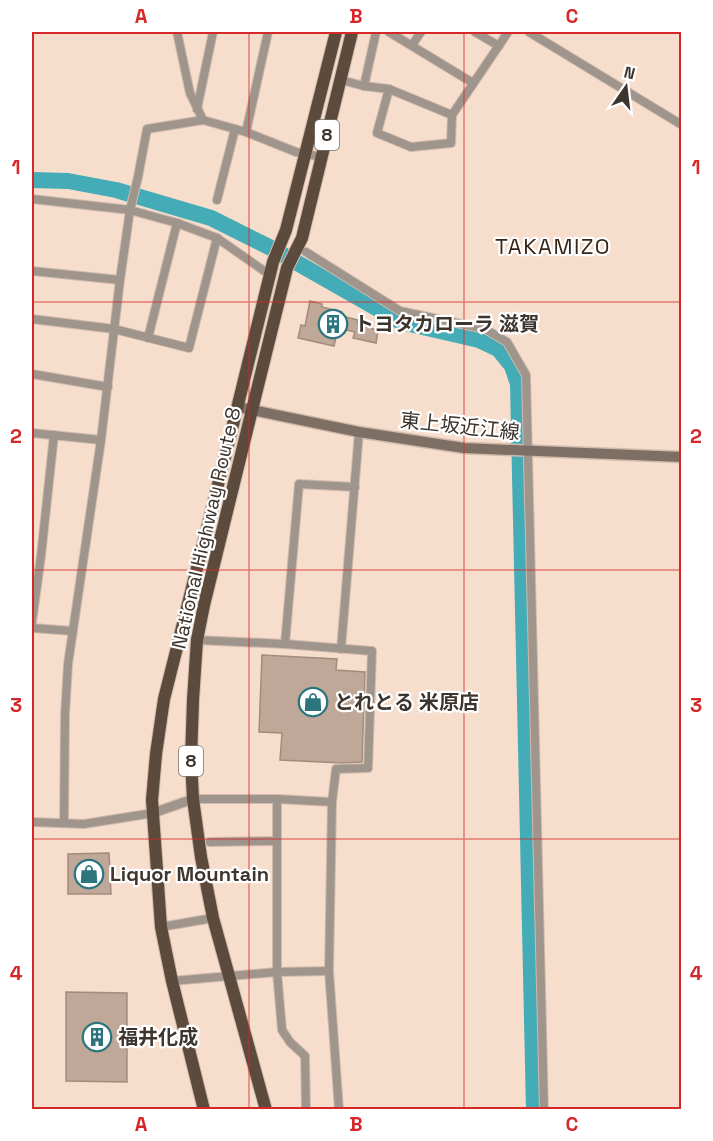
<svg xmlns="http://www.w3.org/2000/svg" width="713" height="1141" font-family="'Space Grotesk','Noto Sans JP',sans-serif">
  <rect width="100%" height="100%" fill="#f6ddcc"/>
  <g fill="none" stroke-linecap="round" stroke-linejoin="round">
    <polyline stroke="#43acb7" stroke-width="16" points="32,180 68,181 116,190 211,218 271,248 401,322 479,340 498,349 512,366 518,384 534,1110"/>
  </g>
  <g fill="#bfa897" stroke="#a38c7c" stroke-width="1.5">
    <polygon points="310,301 322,304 322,307 342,312 342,316 358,320 357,322 378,331 376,343 353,338 355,332 338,328 334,346 298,338 301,325 305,326"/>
    <polygon points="262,655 337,659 336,670 365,672 362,762 342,763 280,760 282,733 259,732"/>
    <polygon points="109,853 111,894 68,894 68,854"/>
    <polygon points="66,992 127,993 127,1082 66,1081"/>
  </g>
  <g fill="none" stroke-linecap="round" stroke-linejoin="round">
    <g stroke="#d1bbac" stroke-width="10">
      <g id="minor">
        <polyline points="389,32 473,83"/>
        <polyline points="475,32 499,46"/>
        <polyline points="529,32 682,125"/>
        <polyline points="412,45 421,32"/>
        <polyline points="341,80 364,86 389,89 452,115"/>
        <polyline points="364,86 376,32"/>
        <polyline points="389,89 377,133 411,147 451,143 452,115 508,32"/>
        <polyline points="197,109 213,32"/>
        <polyline points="203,120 246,132 268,32"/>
        <polyline points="246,132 296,152 322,157"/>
        <polyline points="32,199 130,210 177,223 217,238 270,275"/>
        <polyline points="217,200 235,129"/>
        <polyline points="306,252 400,311 485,329 507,342 526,375 544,1110"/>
        <polyline points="32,271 120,280"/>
        <polyline points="32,319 114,329 189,348 217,238"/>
        <polyline points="148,338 177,223"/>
        <polyline points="32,374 108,387"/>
        <polyline points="32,433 101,440"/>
        <polyline points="32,622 41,556 54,435"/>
        <polyline points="32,628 73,631"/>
        <polyline points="197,640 285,644 372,651 368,768 336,769 332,802 329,971 339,1110"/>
        <polyline points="285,644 299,484 355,487"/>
        <polyline points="341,649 359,432"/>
        <polyline points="193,799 277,799 332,802"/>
        <polyline points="277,799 277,972 282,1030 290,1042 305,1056 306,1110"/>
        <polyline points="32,822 84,824 153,813"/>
        <polyline points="64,823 65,715 68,664 101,440 120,280 130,210 138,177 147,129 203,120 190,93 177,32"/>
        <polyline points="210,842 277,841"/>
        <polyline points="161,927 213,918"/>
        <polyline points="172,981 277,972 329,971"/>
      </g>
    </g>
    <g stroke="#d1bbac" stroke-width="11">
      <polyline id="tertiary" points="153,813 193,799"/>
    </g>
    <g stroke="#d1bbac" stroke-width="13">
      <polyline id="secondary" points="238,407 359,432 464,448 682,457"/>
    </g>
    <g stroke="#d1bbac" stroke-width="14">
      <g id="trunk">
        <polyline points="204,1110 172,981 161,927 152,800 156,754 164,699 231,433 273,262 286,230 336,32"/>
        <polyline points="266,1110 213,918 201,857 193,799 191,760 193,700 197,640 204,605 287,268 302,238 352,32"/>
      </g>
    </g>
    <use href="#minor" stroke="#9f958d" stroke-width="8"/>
    <use href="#tertiary" stroke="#9f958d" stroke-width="9"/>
    <use href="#secondary" stroke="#7e6f65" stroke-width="10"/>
    <use href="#trunk" stroke="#5c4a3c" stroke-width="12"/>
  </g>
  <path fill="none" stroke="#d62828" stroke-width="1.5" stroke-opacity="0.55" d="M249,32V1110M464,32V1110M32,302H682M32,570H682M32,839H682"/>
  <defs>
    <g id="building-ring" transform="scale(1.5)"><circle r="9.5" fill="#fff" stroke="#2c757d" stroke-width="1.5"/><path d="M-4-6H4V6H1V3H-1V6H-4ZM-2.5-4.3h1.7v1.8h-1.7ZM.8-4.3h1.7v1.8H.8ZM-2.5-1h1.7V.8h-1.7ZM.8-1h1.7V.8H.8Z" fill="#2c757d"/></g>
    <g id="shop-ring" transform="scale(1.5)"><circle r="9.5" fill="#fff" stroke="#2c757d" stroke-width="1.5"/><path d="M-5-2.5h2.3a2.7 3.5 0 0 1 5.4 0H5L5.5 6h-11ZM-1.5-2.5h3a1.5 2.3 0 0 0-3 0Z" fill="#2c757d"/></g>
  </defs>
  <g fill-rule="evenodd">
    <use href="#building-ring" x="333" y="324"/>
    <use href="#shop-ring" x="313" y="702"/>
    <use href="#shop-ring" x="89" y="874"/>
    <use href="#building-ring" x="97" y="1037"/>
  </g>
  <g text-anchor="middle" stroke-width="4.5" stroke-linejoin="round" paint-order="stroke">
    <g fill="#fff" stroke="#77716c" stroke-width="1.5">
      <rect x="315" y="120" width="24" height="30" rx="4.5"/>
      <rect x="179" y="746" width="24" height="30" rx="4.5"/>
    </g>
    <g font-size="18" font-weight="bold" fill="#3d342d">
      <text x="327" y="141">8</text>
      <text x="191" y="767">8</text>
    </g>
    <g font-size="20" font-weight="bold" fill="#3d342d" stroke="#fff" text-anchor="start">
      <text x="354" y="331">トヨタカローラ 滋賀</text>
      <text x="334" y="709">とれとる 米原店</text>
      <text x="110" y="881">Liquor Mountain</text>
      <text x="118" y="1044">福井化成</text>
    </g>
    <g font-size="20" fill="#3d342d" stroke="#fff">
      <text transform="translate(460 426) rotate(6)" y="7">東上坂近江線</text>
      <text transform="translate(206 528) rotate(-77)" y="7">National Highway Route 8</text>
    </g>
    <g font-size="22" letter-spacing="1.5" fill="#372517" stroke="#fff">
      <text x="553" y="254">TAKAMIZO</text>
    </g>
  </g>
  <rect width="713" height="1141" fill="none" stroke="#ffffff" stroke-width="66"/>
  <g transform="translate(626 87) rotate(14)" stroke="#ffffff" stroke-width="4.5" paint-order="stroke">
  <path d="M0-4.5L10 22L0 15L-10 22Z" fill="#3d342d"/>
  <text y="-9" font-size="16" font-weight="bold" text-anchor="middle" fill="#3d342d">N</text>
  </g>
  <rect x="33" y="33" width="647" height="1075" fill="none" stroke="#d62828" stroke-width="2"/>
  <g font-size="20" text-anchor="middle" font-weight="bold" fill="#d62828">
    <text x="141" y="23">A</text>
    <text x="356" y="23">B</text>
    <text x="572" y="23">C</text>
    <text x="16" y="174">1</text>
    <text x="696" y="174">1</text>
    <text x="16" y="443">2</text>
    <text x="696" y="443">2</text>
    <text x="16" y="712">3</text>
    <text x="696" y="712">3</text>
    <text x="16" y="980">4</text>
    <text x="696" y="980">4</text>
    <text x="141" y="1131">A</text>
    <text x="356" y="1131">B</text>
    <text x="572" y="1131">C</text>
  </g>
</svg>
